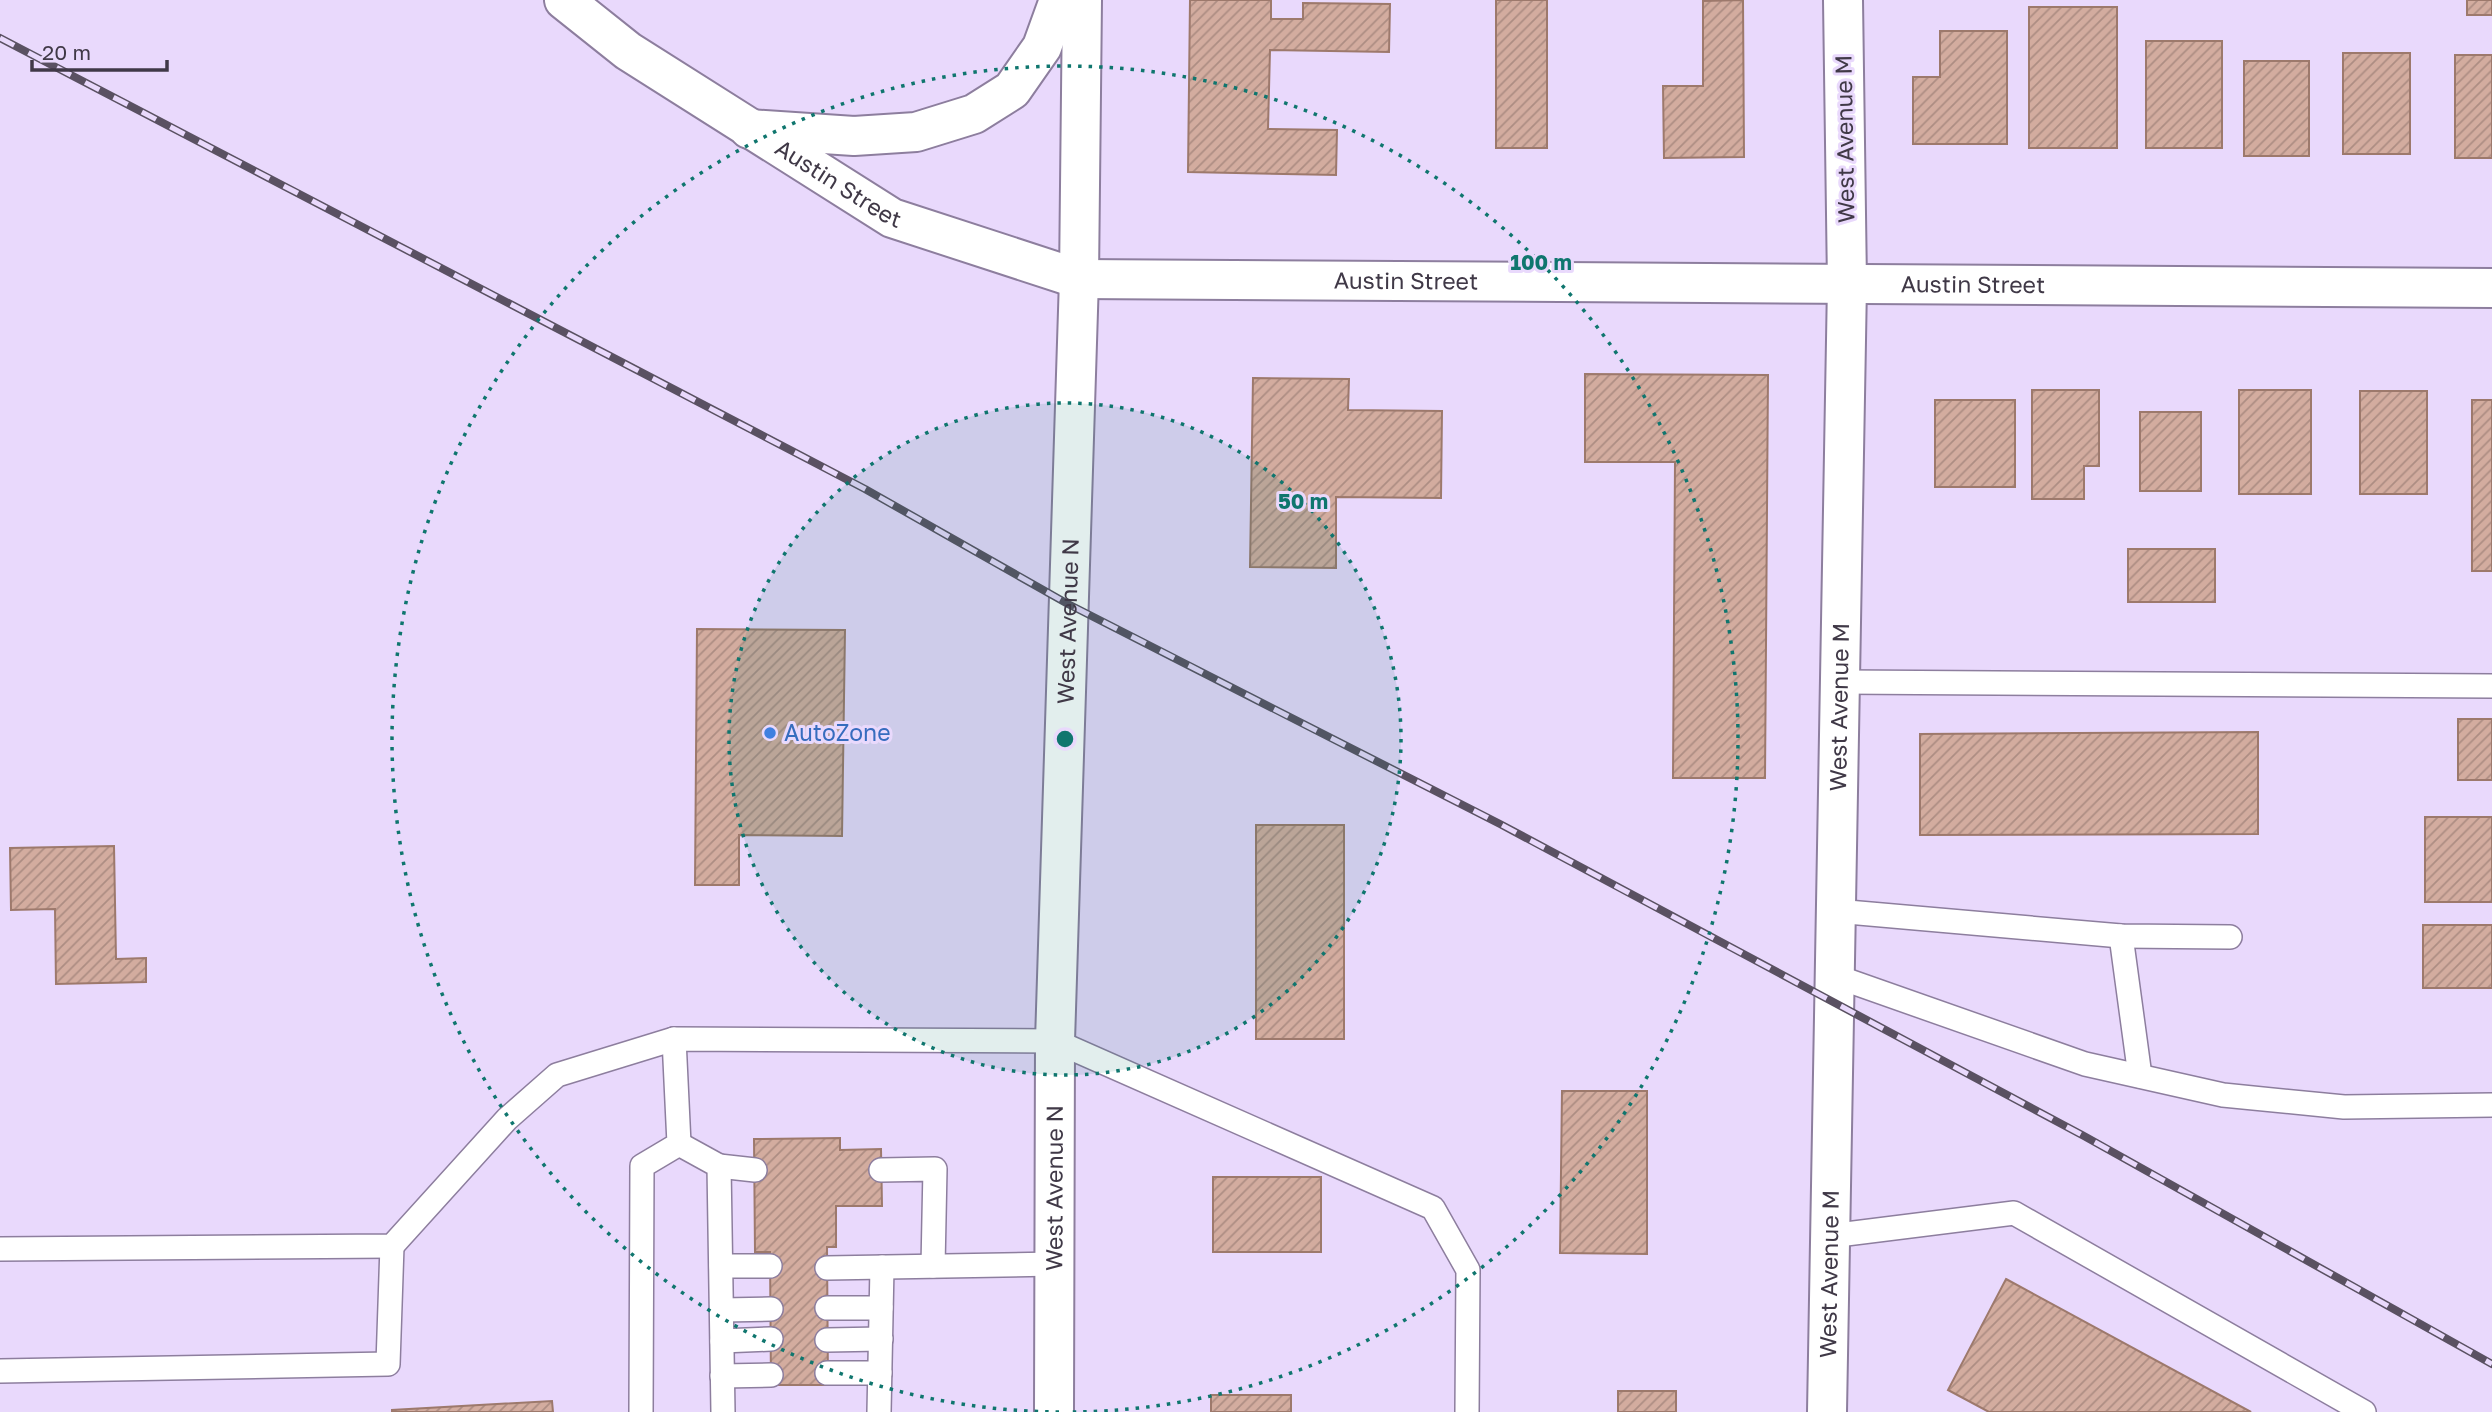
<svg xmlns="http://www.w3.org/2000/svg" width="2492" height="1412" font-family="'Golos Text',sans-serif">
  <defs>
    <pattern id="building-hatch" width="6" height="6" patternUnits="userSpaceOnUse" patternTransform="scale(1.75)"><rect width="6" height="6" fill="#d3ac9f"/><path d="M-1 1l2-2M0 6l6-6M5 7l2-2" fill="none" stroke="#ad8d83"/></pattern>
  </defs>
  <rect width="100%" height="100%" fill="#e9d9fc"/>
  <g fill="url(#building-hatch)" stroke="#9d796c" stroke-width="2">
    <polygon points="1190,0 1271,0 1271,19 1303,19 1303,3 1390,4 1389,52 1270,50 1268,129 1337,130 1336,175 1188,172"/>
    <rect x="1496" y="0" width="51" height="148"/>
    <polygon points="1743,0 1744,157 1664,158 1663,86 1703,86 1703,1"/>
    <rect x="2467" y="0" width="25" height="15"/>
    <rect x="2029" y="7" width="88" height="141"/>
    <polygon points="1940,31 2007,31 2007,144 1913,144 1913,77 1940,77"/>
    <rect x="2146" y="41" width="76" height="107"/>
    <rect x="2343" y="53" width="67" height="101"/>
    <rect x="2455" y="55" width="37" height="103"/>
    <rect x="2244" y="61" width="65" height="95"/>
    <polygon points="1585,374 1768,375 1765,778 1673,778 1675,462 1585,462"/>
    <polygon points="1253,378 1349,379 1348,410 1442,411 1441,498 1336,497 1336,568 1250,567"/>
    <polygon points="2032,390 2099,390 2099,466 2084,466 2084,499 2032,499"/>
    <rect x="2239" y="390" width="72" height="104"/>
    <rect x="2360" y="391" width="67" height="103"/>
    <rect x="1935" y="400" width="80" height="87"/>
    <rect x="2472" y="400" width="20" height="171"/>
    <rect x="2140" y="412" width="61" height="79"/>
    <rect x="2128" y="549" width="87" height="53"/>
    <polygon points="697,629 845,630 842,836 739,835 739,885 695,885"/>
    <rect x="2458" y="719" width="34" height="61"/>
    <polygon points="2258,732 2258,834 1920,835 1920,734"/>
    <rect x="2425" y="817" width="67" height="85"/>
    <rect x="1256" y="825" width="88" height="214"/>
    <polygon points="114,846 116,959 146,958 146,982 56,984 55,909 11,910 10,848"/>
    <rect x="2423" y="925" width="69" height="63"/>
    <polygon points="1562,1091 1647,1091 1647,1254 1560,1253"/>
    <polygon points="840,1138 840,1150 881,1149 882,1206 836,1206 836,1247 827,1247 828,1385 771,1385 770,1252 755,1252 754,1139"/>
    <rect x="1213" y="1177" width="108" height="75"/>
    <polygon points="2006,1279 2251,1412 1989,1412 1948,1390"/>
    <rect x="1618" y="1391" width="58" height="21"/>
    <rect x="1211" y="1395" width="80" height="17"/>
    <polygon points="552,1401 553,1412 392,1412 392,1410"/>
  </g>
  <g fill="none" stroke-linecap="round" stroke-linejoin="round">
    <g stroke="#8d7e9e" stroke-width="26">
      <g id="service">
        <polyline points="1841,682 2492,686"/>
        <polyline points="1836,911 2121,936 2230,937"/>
        <polyline points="2121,936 2140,1076"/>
        <polyline points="1835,976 2085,1064 2223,1095 2344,1107 2492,1105"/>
        <polyline points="679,1144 719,1166 723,1412"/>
        <polyline points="719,1166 755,1170"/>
        <polyline points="881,1170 935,1169 933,1266"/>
        <polyline points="1830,1236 2014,1213 2364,1412"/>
        <polyline points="0,1249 392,1246 507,1119 557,1075 674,1039 1055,1041 1433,1208 1468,1270 1467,1412"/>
        <polyline points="721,1266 770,1266"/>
        <polyline points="827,1268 1055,1264"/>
        <polyline points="827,1308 881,1308"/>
        <polyline points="722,1310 771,1309"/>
        <polyline points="827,1340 881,1339"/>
        <polyline points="722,1341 771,1339"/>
        <polyline points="0,1371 388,1364 392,1246"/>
        <polyline points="827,1373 880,1373"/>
        <polyline points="722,1376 771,1375"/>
        <polyline points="641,1412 642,1166 679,1144 674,1039"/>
        <polyline points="879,1412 882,1267"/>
      </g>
    </g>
    <g stroke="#8d7e9e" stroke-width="42">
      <g id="minor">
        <path id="s1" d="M1079,279L2492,288"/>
        <path id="s2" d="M1827,1412L1847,284L1843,0"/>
      </g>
    </g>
    <g stroke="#8d7e9e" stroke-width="42">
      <g id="tertiary">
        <path id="s3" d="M564,0L628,51L892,218L1079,279"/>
      </g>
    </g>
    <g stroke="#8d7e9e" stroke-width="42">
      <g id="secondary">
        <polyline points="749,129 854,136 916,132 974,114 1012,90 1042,47 1059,0"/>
        <path id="s4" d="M1054,1412L1055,1041L1079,279L1082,0"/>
      </g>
    </g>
    <use href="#service" stroke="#fff" stroke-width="23"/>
    <use href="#minor" stroke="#fff" stroke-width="38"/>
    <use href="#tertiary" stroke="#fff" stroke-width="38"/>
    <use href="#secondary" stroke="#fff" stroke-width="38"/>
    <g stroke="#5a5162" stroke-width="8">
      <polyline id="rail" points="0,38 865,489 1068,604 1500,824 2084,1136 2492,1364"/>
    </g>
    <use href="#rail" stroke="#e9d9fc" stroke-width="5" stroke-dasharray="16" stroke-linecap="butt"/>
  </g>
  <circle cx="1065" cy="739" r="336" fill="#0f766e" fill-opacity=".12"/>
  <g fill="none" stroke="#0f766e" stroke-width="3.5" stroke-dasharray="3.5 7">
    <circle cx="1065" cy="739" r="336"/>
    <path d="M1059 1412A673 673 0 1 1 1071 1412"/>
  </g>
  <circle fill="#3f7fe0" stroke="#e9d9fc" stroke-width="2.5" cx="770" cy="733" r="7"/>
  <g text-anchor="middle" stroke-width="6" stroke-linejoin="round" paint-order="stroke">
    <g font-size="23" fill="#403947" stroke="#e9d9fc">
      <text transform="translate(1845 139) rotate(-91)" y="8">West Avenue M</text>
      <text dy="8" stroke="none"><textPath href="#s3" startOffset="331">Austin Street</textPath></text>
      <text dy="8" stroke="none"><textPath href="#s1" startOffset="327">Austin Street</textPath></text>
      <text dy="8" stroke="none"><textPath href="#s1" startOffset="894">Austin Street</textPath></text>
      <text dy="8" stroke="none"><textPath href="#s4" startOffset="791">West Avenue N</textPath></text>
      <text dy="8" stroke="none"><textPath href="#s2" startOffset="705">West Avenue M</textPath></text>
      <text dy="8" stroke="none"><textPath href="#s4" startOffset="224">West Avenue N</textPath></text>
      <text dy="8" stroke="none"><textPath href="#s2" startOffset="138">West Avenue M</textPath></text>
    </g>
    <g font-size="23" fill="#366cbe" stroke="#e9d9fc" text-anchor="start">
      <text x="784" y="741">AutoZone</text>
    </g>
  </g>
  <circle cx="1065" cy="739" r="10" fill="#0f766e" stroke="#e9d9fc" stroke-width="3.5"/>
  <g font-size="21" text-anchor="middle" font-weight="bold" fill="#0f766e" stroke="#e9d9fc" stroke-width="6" stroke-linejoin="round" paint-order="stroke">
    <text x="1541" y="270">100 m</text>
    <text x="1303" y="509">50 m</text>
  </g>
  <path d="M32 60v10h135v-10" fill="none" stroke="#403947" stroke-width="3.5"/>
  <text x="42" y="60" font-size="21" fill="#403947" stroke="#e9d9fc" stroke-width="5" paint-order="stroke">20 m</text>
</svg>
